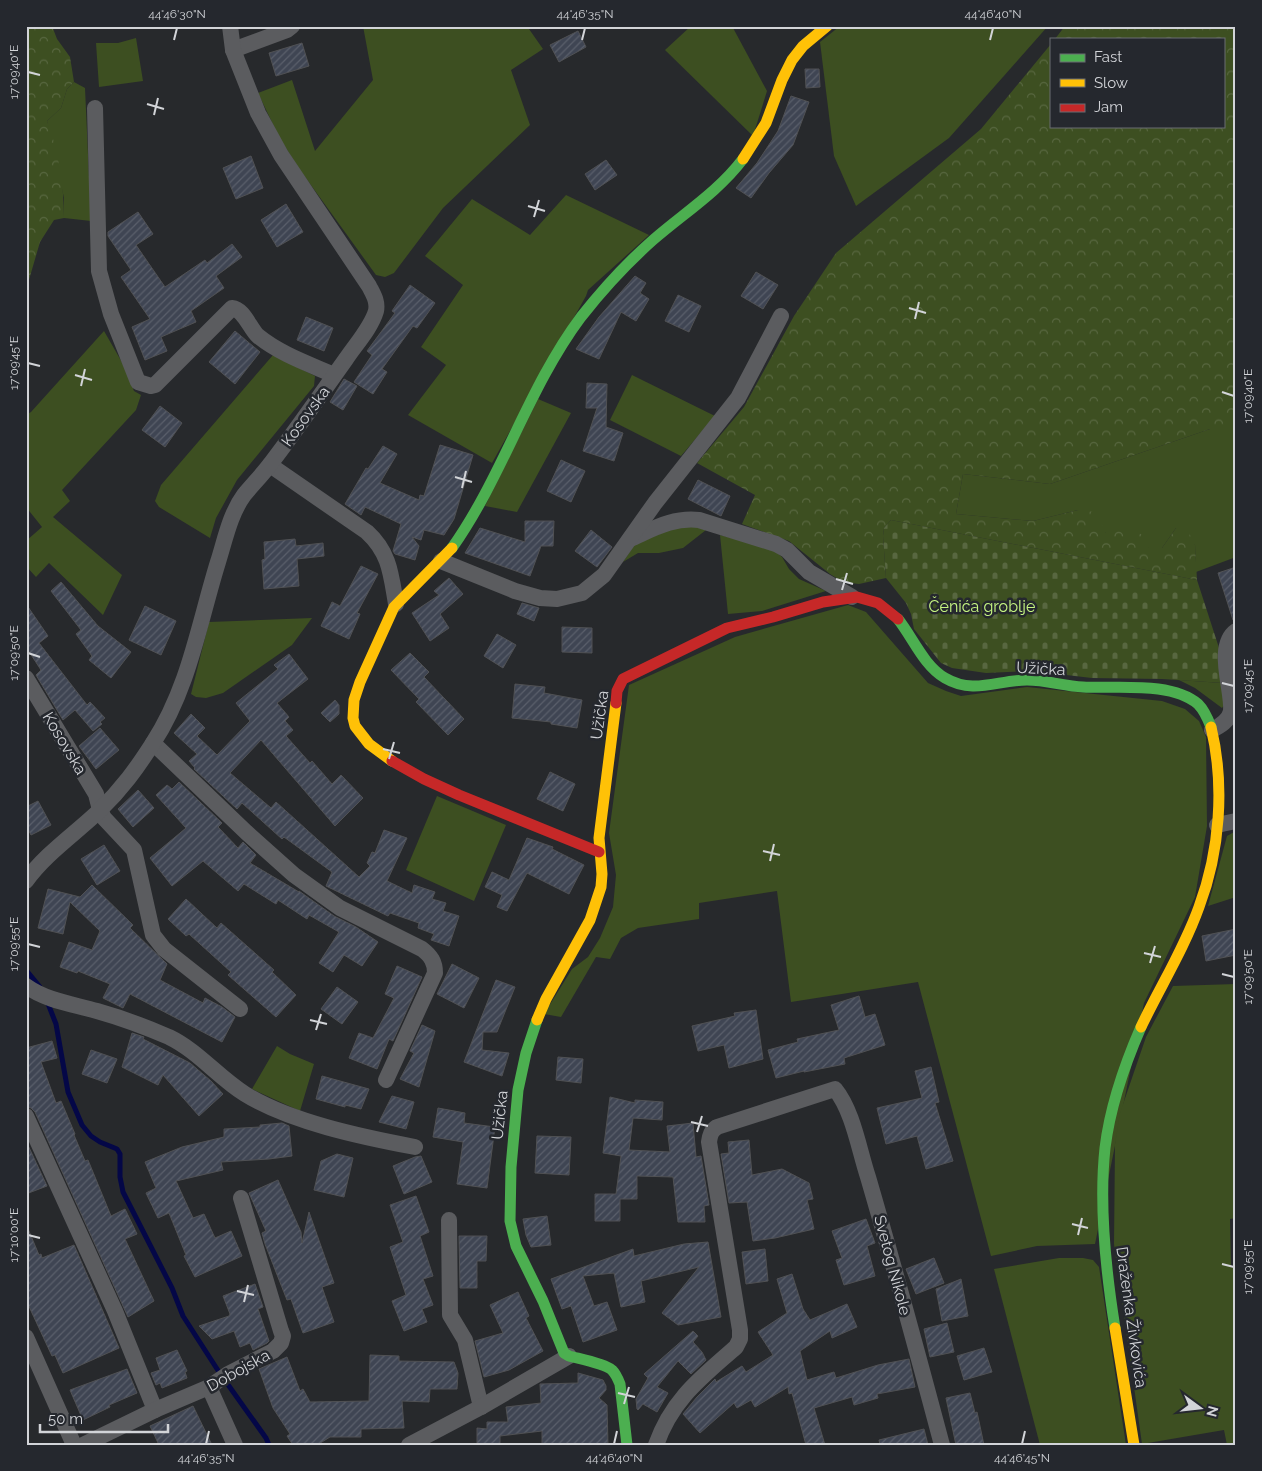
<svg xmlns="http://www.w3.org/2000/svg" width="1262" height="1471" font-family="Raleway,sans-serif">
  <defs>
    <pattern id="forest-crowns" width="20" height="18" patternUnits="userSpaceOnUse" patternTransform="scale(1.25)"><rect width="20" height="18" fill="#3d4f21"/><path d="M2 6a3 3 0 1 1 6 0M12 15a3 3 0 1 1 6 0" fill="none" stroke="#586740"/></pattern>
    <pattern id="cemetery-stones" width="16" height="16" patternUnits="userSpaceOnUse" patternTransform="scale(1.25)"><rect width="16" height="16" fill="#3d4f21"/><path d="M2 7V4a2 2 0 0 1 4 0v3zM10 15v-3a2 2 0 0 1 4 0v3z" fill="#586740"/></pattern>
    <pattern id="building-hatch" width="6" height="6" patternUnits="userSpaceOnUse" patternTransform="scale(1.25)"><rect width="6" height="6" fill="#3f4553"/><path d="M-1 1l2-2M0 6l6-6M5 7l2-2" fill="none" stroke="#5a5f6b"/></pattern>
  </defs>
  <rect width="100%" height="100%" fill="#27292c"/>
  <g fill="#3d4f21">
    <polygon points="363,26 533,26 529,29 543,49 511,70 530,125 443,208 394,273 385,277 376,275 300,170 280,139 258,93 292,80 315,151 373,80"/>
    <polygon points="691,26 732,26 767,91 753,136 665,50"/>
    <polygon points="840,26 1048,26 949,138 856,206 834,156 820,42"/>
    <polygon points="136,38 143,81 99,87 96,43 118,43"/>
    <polygon points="74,82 85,88 91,221 64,218 64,198 47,121 61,108 67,89"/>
    <polygon points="566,195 649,235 588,290 586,296 492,463 408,415 446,365 421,347 463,285 425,256 472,199 530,235"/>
    <polygon points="104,331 123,364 134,391 141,395 136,410 62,490 70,501 53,517 122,575 103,615 49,563 36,577 26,566 26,541 42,527 26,507 26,415 31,412"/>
    <polygon points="273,355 315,376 314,386 237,480 216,518 210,538 159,507 155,501 161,485"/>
    <polygon points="632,375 715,416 681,456 610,420"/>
    <polygon points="538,399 571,413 517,512 485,506"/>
    <polygon points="1210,429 1236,429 1236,557 1196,572 1195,545 1176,528 1162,548 1149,548 1106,533 1078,510 1033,521 956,514 963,474 1050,484"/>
    <polygon points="691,525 706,530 683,548 659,553 638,553 623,562 635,544 669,526"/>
    <polygon points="720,535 772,548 782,557 789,569 799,579 826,591 762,611 728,614"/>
    <polygon points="848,605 866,612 928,683 946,691 961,696 1027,687 1162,701 1185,709 1199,721 1206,737 1207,826 1195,897 1144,1003 1095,1244 1037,1246 991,1256 918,982 791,1002 777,891 699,903 699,919 638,928 621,938 610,959 596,957 561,1017 544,1014 572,969 588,957 600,938 613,907 616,875 609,833 629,685 735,637"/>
    <polygon points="312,618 292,645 223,693 206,698 196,697 191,694 209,622"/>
    <polygon points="1179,680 1222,683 1224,705 1222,708 1195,688"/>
    <polygon points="437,796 506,825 474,901 406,870"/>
    <polygon points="1236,831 1236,897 1208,906 1227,836"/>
    <polygon points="1236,984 1236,1218 1230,1219 1231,1267 1236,1268 1236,1445 1227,1445 1224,1430 1142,1444 1114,1244 1115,1144 1120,1113 1146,1037 1173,986"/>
    <polygon points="277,1046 290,1054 314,1064 300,1111 252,1089"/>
    <polygon points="1059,1258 1083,1258 1093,1260 1099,1267 1126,1445 1040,1445 994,1269"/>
  </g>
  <g fill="url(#forest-crowns)">
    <path d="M26,26H52L57,39L70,57L74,82L67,89L61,108L47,121C59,152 64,186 64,218L54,220L40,242L26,290Z"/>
    <polygon points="1065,26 1236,26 1236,429 1210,429 1050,484 963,474 956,514 1033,521 1078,510 1095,512 1106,533 1129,529 1143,535 1149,548 1162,548 1176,528 1187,529 1195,545 1197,580 891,520 884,528 883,536 886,578 859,584 843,582 830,574 789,541 742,524 755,495 697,463 744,407 794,316 836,253 981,129 1051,44 1051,126 1223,126 1223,39 1055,39"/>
  </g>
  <polygon fill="url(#cemetery-stones)" points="891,520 1197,580 1220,651 1223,683 1162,679 1092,678 1032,671 986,673 952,668 941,663 914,629 911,614 906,603 886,578 883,536 884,528"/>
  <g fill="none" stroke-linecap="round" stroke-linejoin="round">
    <g stroke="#040747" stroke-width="5">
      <polyline points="26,970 40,987"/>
      <polyline points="47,1001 56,1024 68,1092 82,1125 91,1136 100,1142 117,1149 120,1154 120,1177 123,1192 172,1288 183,1316 219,1372 266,1438 269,1445"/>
    </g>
  </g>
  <g fill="url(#building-hatch)" stroke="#505154">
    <polygon points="578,31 586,47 559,62 550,45"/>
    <polygon points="302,43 309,66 276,76 269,53"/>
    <polygon points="805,69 819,69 820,87 806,88"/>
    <polygon points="791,96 809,102 793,145 769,173 751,198 736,188 757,163 778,131"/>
    <polygon points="251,156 263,188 236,199 223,168"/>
    <polygon points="606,160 617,175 595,190 585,174"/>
    <polygon points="286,204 303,232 277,247 261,220"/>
    <polygon points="138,212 153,234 136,245 165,287 205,260 207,263 232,244 242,257 216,276 224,288 191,311 196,322 161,337 167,351 145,360 132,327 150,319 121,277 131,270 108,236 108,232"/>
    <polygon points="756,272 778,285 763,309 741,296"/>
    <polygon points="635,276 646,283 640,293 649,299 636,321 621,312 599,359 576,349 599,317"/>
    <polygon points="410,285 435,303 417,328 413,326 382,369 387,372 373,394 354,382 372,355 367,351 395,313 392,311"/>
    <polygon points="678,295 701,306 689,332 665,321"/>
    <polygon points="306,317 333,328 324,351 297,340"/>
    <polygon points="235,331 260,352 235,384 209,362"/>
    <polygon points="344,379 357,386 343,410 330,402"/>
    <polygon points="587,383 607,384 606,427 623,433 614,461 583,451 597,408 586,408"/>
    <polygon points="160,406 182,423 165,447 142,430"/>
    <polygon points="440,445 473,455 454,519 444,535 424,530 421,540 412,537 419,546 415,560 395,554 393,551 401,524 365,507 361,515 345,504 366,468 368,469 383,446 397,454 380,483 419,500 420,495 424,496"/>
    <polygon points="561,460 585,471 571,502 547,491"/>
    <polygon points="698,480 730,496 721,516 688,499"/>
    <polygon points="525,521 554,521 553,546 541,546 530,576 465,553 480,528 525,542"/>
    <polygon points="591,530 612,547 597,567 575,551"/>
    <polygon points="295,539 296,546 323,543 324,556 297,559 299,586 264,589 262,560 265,559 264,542"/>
    <polygon points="361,566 378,574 357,613 360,614 349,639 321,626 332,602 340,606"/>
    <polygon points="1236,567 1236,619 1233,620 1218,573"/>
    <polygon points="449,578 463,594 440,614 449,628 430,641 412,613 439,595 434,591"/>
    <polygon points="61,582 98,626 131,652 111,678 89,660 92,656 76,634 81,630 51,591"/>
    <polygon points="522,603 539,608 534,621 517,614"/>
    <polygon points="26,604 48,636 39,643 87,705 90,702 105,718 100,722 102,724 93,731 75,710 63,720 36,675 41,670 28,650 26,651"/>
    <polygon points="145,606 176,621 161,655 129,640"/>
    <polygon points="562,627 592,628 592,653 562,652"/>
    <polygon points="497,634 516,645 503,668 484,656"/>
    <polygon points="410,653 429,672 424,677 464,719 448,735 416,702 419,699 391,670"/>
    <polygon points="289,654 308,679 277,703 289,717 285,721 293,730 286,736 310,763 312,761 332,784 341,775 363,798 335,826 261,740 230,773 271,808 276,802 359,877 370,866 367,863 372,852 375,853 384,830 407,838 387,881 412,893 414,885 435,892 432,899 446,903 443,911 459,916 449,946 431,940 434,934 418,928 419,923 390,913 388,916 326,886 332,872 284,837 282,839 242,803 237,809 194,769 195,768 189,761 197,754 174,733 191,714 205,728 197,736 217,755 250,721 236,703 278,669 274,665"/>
    <polygon points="515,684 545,687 544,693 582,700 577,728 551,724 551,722 512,718"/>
    <polygon points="335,700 339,705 339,714 330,722 321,713"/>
    <polygon points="100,728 119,750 96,769 79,746"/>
    <polygon points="550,772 575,784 563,811 537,799"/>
    <polygon points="179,782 222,823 218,827 238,848 243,842 256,855 250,863 299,892 299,891 334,916 356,927 378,942 362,966 344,955 333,972 319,963 339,932 309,915 307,919 278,900 276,904 244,884 238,891 203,861 172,886 150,858 186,828 156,795 167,785 172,789"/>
    <polygon points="138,790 154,808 133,827 118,809"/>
    <polygon points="38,801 51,825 31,835 26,825 26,807"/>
    <polygon points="527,838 553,847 552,849 584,865 569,894 527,873 507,911 497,907 502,895 485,887 492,872 509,880"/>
    <polygon points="104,845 120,871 97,885 81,859"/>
    <polygon points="92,885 133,925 130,928 167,964 160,980 203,1003 205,998 222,1007 235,1017 222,1042 130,994 123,1008 103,998 110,984 78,971 77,973 60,967 69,942 92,950 100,931 70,902 63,934 38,928 48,889 80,897"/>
    <polygon points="186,899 217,928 221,923 274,970 272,972 296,995 276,1017 228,975 231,972 189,934 186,936 168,919"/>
    <polygon points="1236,929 1236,955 1206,961 1202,936"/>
    <polygon points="452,964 479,978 464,1008 437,994"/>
    <polygon points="397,966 422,977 393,1041 389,1039 377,1069 349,1058 359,1033 373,1038 394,998 385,994"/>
    <polygon points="496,980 515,987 497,1032 483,1032 482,1050 509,1053 502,1076 464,1062"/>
    <polygon points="337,987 358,1002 342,1024 321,1009"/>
    <polygon points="859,996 865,1017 875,1014 885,1045 844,1058 845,1064 804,1072 804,1071 776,1078 768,1050 798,1042 797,1039 839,1030 831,1005"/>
    <polygon points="756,1010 763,1059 729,1068 724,1045 698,1051 692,1026 735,1016 734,1013"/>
    <polygon points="422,1025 435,1031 419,1087 400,1079 414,1053 410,1051"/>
    <polygon points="132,1033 144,1037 143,1039 190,1063 211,1081 223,1094 199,1116 163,1075 158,1085 122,1067"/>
    <polygon points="52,1041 57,1058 41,1062 56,1103 61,1101 75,1134 74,1135 85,1161 88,1160 111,1216 125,1209 137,1234 125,1239 154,1301 128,1317 35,1112 31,1108 26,1106 26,1048"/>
    <polygon points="91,1050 117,1059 107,1083 82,1074"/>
    <polygon points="558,1057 583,1059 581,1083 556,1080"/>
    <polygon points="931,1067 939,1102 935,1103 953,1161 926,1169 917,1136 886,1144 877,1108 922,1098 915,1071"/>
    <polygon points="322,1076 369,1089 361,1109 345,1105 345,1107 316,1099"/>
    <polygon points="392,1096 414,1102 406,1129 379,1122"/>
    <polygon points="610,1097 635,1103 635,1100 663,1102 662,1120 633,1118 629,1150 670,1152 667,1126 693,1123 696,1157 701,1156 709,1205 704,1206 705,1222 678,1222 673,1177 637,1176 637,1199 620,1199 620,1221 595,1221 595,1194 616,1194 621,1156 603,1153"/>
    <polygon points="438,1108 465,1113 464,1123 495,1127 487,1188 457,1184 463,1142 433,1137"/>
    <polygon points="282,1123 289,1126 292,1156 269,1159 221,1162 223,1170 176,1181 193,1218 204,1214 215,1238 231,1231 242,1256 195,1277 184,1256 186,1255 169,1213 158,1218 146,1193 156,1188 145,1162 182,1147 224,1137 224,1129 260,1127 260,1125"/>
    <polygon points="537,1136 571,1137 569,1175 535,1173"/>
    <polygon points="749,1140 752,1175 782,1169 809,1183 813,1199 807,1200 814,1229 775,1238 753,1241 747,1202 729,1203 721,1154 729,1153 728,1142"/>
    <polygon points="26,1141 47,1186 26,1194"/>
    <polygon points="337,1154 353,1158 344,1197 314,1190 321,1161"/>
    <polygon points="421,1156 432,1182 404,1194 393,1166 415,1157"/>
    <polygon points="278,1180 301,1232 302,1243 309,1212 334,1283 322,1287 334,1322 303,1333 291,1299 287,1300 265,1244 262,1233 266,1231 249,1193"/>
    <polygon points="416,1196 429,1232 420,1236 433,1276 423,1279 433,1305 422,1309 427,1322 404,1331 392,1301 406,1295 390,1247 403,1242 390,1205"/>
    <polygon points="547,1216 551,1245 531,1247 526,1235 523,1219"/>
    <polygon points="866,1219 875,1243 867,1246 875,1276 844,1285 836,1260 842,1258 832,1231"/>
    <polygon points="26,1224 39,1255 41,1254 42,1258 74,1245 119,1348 63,1373 55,1355 52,1356 26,1300"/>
    <polygon points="459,1236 487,1236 486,1261 477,1261 477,1288 460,1288"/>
    <polygon points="708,1242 721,1317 678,1325 662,1313 699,1267 641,1281 645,1302 621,1307 614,1273 583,1276 594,1306 607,1302 617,1330 583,1342 571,1306 562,1309 551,1279 633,1249 634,1256 684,1244"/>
    <polygon points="765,1249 768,1281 746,1284 742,1252"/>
    <polygon points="934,1258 944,1283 916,1294 906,1269"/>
    <polygon points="792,1274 803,1309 810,1320 847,1304 857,1327 832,1338 830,1331 800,1351 807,1380 834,1372 836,1378 878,1365 909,1359 915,1387 877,1394 878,1398 854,1405 852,1397 814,1408 825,1445 806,1445 792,1393 789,1394 788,1387 755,1407 751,1400 737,1408 734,1403 700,1433 683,1414 697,1397 715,1379 716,1382 742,1366 746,1372 773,1355 758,1332 787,1313 777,1279"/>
    <polygon points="961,1279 968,1316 942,1321 936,1289"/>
    <polygon points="255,1284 263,1307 258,1309 269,1341 267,1343 253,1350 250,1343 240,1347 234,1331 212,1339 199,1326 229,1316 230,1314 223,1296"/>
    <polygon points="518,1292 529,1316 526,1318 543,1351 509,1370 484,1377 475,1341 503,1333 490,1305"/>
    <polygon points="947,1323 954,1352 930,1357 924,1329"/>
    <polygon points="693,1331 698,1336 693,1342 702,1352 706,1360 691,1374 678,1361 657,1387 668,1393 657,1412 643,1404 638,1410 637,1409 636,1399 648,1378 644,1374"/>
    <polygon points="984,1348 992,1372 964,1380 957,1356"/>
    <polygon points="177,1350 187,1371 185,1372 187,1378 162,1388 160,1383 156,1385 151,1373 160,1370 156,1358"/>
    <polygon points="370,1355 399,1356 399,1361 454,1362 458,1373 457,1389 430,1389 429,1402 402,1401 404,1428 361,1429 361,1437 330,1437 317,1445 293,1445 287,1436 290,1434 273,1408 259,1369 287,1357 300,1391 303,1389 310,1402 369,1401"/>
    <polygon points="127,1369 137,1393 109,1405 110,1407 83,1420 70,1390"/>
    <polygon points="578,1373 603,1380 606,1386 606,1390 599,1398 607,1405 608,1445 542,1445 542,1431 500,1436 500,1445 477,1445 477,1428 487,1429 487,1422 508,1422 506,1407 541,1403 540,1384 578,1383"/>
    <polygon points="970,1393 975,1413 977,1412 984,1445 956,1445 946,1398"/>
    <polygon points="193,1406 212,1445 159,1445 150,1426"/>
    <polygon points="924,1429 928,1445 880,1445 879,1440"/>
  </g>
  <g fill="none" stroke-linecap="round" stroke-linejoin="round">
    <g stroke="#5b5c5f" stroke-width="16">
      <polyline points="233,50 287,30 292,26"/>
      <path d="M95,108L99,271L111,314L138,382L151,386L155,385L232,308C244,309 250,329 258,336C280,354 309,364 334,375"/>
      <path d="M270,465L367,532C390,553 391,575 396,604"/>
      <path d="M630,539C653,529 673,517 699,520L776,544L787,550L809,572L852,597"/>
      <polyline points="441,561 515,591 540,598 557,599 582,593 604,575 655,503 738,398 781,316"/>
      <polyline points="26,678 96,794 100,810 104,818 134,850 153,935 164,949 240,1009"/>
      <path d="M1212,730C1220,726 1229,721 1231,711C1233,691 1215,646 1236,631"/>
      <path d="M153,743L246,832L294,875L340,908L422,949C431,956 435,962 435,973L386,1080"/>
      <polyline points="1217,825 1236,821"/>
      <path d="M26,881C44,855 76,833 99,811C122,789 137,768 153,743C189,688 199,623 218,562C225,540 230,514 244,495C253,484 263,474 271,463C297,429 321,394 346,359C356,344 371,328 376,311C378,301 373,294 369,286L281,155L258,113L233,50L230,26"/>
      <path d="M26,986C47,1001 73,1004 97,1011C122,1018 146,1027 169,1037C198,1051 218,1077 245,1094C290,1122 362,1137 415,1147"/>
      <polyline points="26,1116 115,1311 155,1410"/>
      <polyline points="449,1220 450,1315 465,1340 481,1407"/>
      <polyline points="26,1337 74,1445"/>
      <polyline points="209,1387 235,1445"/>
      <polyline points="83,1445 155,1410 209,1387 228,1374 273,1351 281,1343 283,1336 281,1331 241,1198"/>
      <polyline points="409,1445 481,1407 569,1356"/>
      <path d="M656,1445C672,1399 702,1377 736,1347L740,1339V1330L709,1142C710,1135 711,1131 717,1127L835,1089C853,1111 859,1150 868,1177C894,1266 918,1355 942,1445"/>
    </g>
    <g stroke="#4caf50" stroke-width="11">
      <path d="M452,548C503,476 528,388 581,317C603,289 627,263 653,240C684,213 718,192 743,159"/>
      <path d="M898,619C913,638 924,666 945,678C974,695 997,680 1027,680C1046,680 1064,686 1083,687C1117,689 1171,681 1198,704C1204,710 1208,719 1211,727"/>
      <path d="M537,1020L526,1053L518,1090L511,1167L510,1221L516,1246L543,1301L564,1353L569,1356C580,1359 603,1363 612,1370C616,1374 618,1379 620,1384L627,1445"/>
      <path d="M1115,1328C1106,1272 1099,1204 1105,1148C1110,1107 1124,1066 1141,1027"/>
    </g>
    <g stroke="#ffc107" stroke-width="11">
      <polyline points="743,159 766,123 782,80 792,60 803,46 827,26"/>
      <polyline points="392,761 369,744 355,726 353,718 354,700 360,682 394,607 452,548"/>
      <polyline points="537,1020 546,999 590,920 601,887 602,874 599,838 616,703"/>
      <path d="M1141,1027C1160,987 1184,949 1199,907C1220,851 1225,785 1211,727"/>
      <polyline points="1115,1328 1134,1445"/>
    </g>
    <g stroke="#c62828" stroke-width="11">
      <polyline points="616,703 617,691 623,679 727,628 773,617 823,602 857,597 878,603 898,619"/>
      <polyline points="392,761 424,779 459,795 599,852"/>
    </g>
  </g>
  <path fill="none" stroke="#d2d4d8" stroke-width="2" d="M174,40L177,28M582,40L585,28M990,40L993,28M28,72L40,75M147,104L164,109M154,115L158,98M528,206L545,211M534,217L539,200M909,308L926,313M915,319L919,302M28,363L40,366M75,375L92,380M81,386L85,369M1222,392L1234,396M455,477L472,482M462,488L466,471M836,579L853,584M842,590L847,573M28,653L40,657M1222,683L1234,686M383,749L400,753M389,759L394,742M763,851L780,855M770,861L774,844M28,944L40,947M1144,953L1161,957M1150,963L1155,946M1222,974L1234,977M310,1020L327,1024M316,1030L321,1014M691,1122L708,1126M697,1132L702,1116M1072,1224L1088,1228M28,1235L40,1238M1078,1235L1082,1218M1222,1264L1234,1267M237,1291L254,1295M244,1302L248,1285M618,1393L635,1397M624,1404L629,1387M206,1444L209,1431M614,1444L617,1431M1022,1444L1025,1431"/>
  <g text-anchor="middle" stroke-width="5" stroke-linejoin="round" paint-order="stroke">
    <g font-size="16" fill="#d2d4d8" stroke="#25282e">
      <text transform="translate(305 416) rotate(-54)" y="6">Kosovska</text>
      <text transform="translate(1041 668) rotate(3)" y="6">Užička</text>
      <text transform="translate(599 715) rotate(-82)" y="6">Užička</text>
      <text transform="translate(65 743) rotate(59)" y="6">Kosovska</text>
      <text transform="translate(499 1115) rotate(-84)" y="6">Užička</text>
      <text transform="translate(893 1265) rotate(75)" y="6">Svetog Nikole</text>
      <text transform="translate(1132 1317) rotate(82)" y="6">Draženka Živkovića</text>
      <text transform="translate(238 1370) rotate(-29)" y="6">Dobojska</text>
    </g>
    <g font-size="16" fill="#c6f682" stroke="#25282e">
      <text x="982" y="612">Čenića groblje</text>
    </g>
  </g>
  <rect width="1262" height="1471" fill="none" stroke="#25282e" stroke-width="55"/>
  <rect x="1050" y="38" width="175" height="90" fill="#25282e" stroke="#6a6d72"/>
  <rect x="1060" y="54" width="25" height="8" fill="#4caf50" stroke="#6a6d72"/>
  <text x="1094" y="62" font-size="15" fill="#d2d4d8">Fast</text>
  <rect x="1060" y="79" width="25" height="8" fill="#ffc107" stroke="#6a6d72"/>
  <text x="1094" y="88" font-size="15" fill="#d2d4d8">Slow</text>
  <rect x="1060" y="104" width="25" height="8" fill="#c62828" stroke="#6a6d72"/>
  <text x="1094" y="112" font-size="15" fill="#d2d4d8">Jam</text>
  <g transform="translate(1200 1408) rotate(105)" stroke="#25282e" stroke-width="4" paint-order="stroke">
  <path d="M0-4L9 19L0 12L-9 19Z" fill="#d2d4d8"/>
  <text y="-8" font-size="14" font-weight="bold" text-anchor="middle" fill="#d2d4d8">N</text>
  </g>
  <path d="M40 1424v8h128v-8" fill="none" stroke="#d2d4d8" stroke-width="2.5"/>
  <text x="48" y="1424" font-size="15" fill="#d2d4d8" stroke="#25282e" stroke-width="4" paint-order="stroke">50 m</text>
  <rect x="28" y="28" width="1206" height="1416" fill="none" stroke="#d2d4d8" stroke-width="2"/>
  <g font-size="12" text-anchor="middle" fill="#d2d4d8">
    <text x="177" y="18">44°46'30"N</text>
    <text x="585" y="18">44°46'35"N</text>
    <text x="993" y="18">44°46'40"N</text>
    <text transform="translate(14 72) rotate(-90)" y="4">17°09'40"E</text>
    <text transform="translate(14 363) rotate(-90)" y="4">17°09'45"E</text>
    <text transform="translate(1248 396) rotate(-90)" y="4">17°09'40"E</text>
    <text transform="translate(14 653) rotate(-90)" y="4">17°09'50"E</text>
    <text transform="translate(1248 686) rotate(-90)" y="4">17°09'45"E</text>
    <text transform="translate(14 944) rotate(-90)" y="4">17°09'55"E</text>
    <text transform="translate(1248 977) rotate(-90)" y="4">17°09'50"E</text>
    <text transform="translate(14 1235) rotate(-90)" y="4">17°10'00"E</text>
    <text transform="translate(1248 1267) rotate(-90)" y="4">17°09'55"E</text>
    <text x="206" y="1462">44°46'35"N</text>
    <text x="614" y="1462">44°46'40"N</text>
    <text x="1022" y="1462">44°46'45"N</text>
  </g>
</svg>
